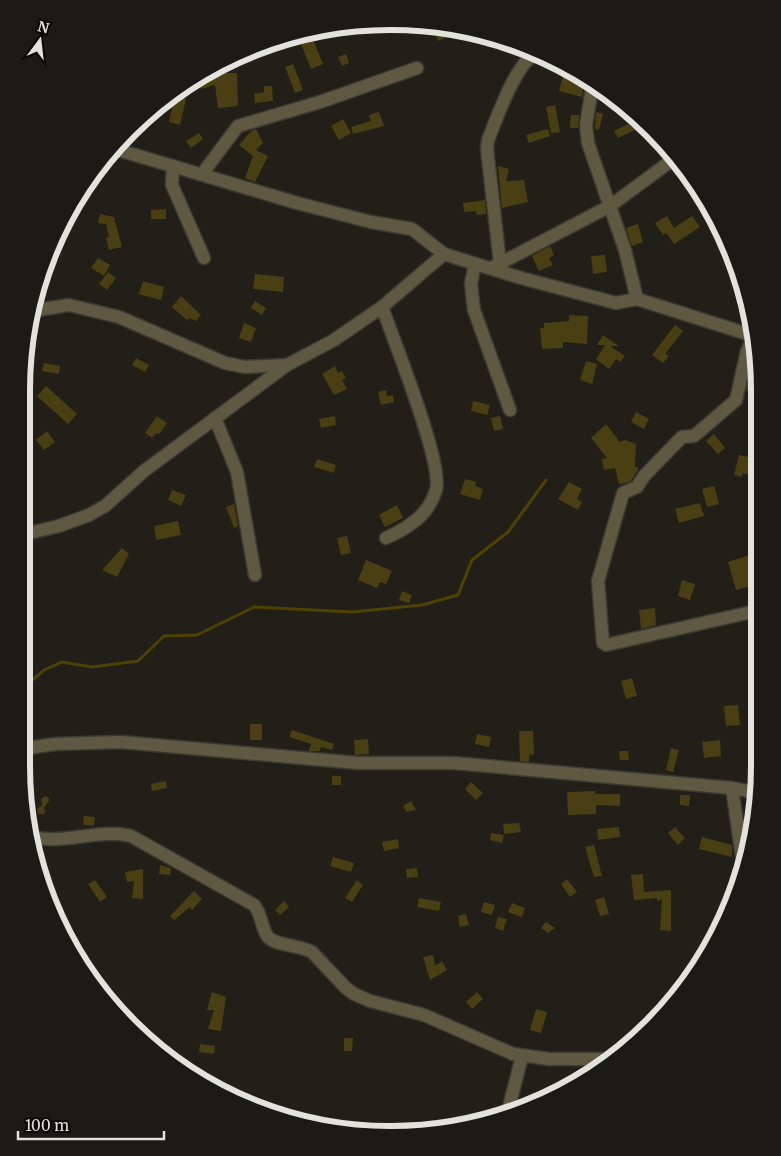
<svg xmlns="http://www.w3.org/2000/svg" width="781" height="1156" font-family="Merriweather,serif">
  <rect width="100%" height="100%" fill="#211f17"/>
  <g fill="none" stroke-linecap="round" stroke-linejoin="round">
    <polyline stroke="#4f4200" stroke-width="3" points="22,689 44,670 62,662 92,667 138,661 164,636 197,635 254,607 352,612 422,605 458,595 472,560 508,532 546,480"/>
  </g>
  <g fill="#493f12">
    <polygon points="441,27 445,38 438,41 434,30"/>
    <polygon points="310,32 323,64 311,69 299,39"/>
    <polygon points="248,54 249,62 234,65 232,58"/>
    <polygon points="346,54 349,63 342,66 338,57"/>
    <polygon points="293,64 303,90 295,93 285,67"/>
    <polygon points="564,72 577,76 576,82 584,84 582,97 559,91"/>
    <polygon points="220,73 237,73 238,106 218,108 215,85 201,89 198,79"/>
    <polygon points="264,86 272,86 273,101 255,103 254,94 264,92"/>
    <polygon points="175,96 186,99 180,125 169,122"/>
    <polygon points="555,105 560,132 551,133 546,107"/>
    <polygon points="379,112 384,126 353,134 351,127 371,121 369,115"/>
    <polygon points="596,112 603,114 599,130 595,129"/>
    <polygon points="571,115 579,115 578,128 570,128"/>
    <polygon points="343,119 351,133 339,140 331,126"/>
    <polygon points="634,121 637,129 618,138 614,131"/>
    <polygon points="256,129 263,143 256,150 268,156 255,182 245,178 253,156 239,145 251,131"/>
    <polygon points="548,129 550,136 529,143 526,135"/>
    <polygon points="199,133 203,139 191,148 186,141"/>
    <polygon points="498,166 509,169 506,181 524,180 528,202 502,208"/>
    <polygon points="485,200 486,214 477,215 476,211 464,212 463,203"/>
    <polygon points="166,209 166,219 151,219 151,210"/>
    <polygon points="100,214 114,217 122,247 109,250 106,238 109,237 106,224 98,223"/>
    <polygon points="667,216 674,228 692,216 700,227 674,244 666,233 663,235 655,223"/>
    <polygon points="638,224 643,242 632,246 626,228"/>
    <polygon points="550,246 554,255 549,258 553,265 539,271 532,256"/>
    <polygon points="605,255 607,272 593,274 591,256"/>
    <polygon points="98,258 110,265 104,276 91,268"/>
    <polygon points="108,272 116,278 107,290 99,284"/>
    <polygon points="255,274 284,277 283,292 253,289"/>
    <polygon points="143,281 164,287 161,300 139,294"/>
    <polygon points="181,296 201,315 196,321 189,318 188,321 172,307"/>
    <polygon points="255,301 266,308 262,315 251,308"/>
    <polygon points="569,315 588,316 587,344 563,342 563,348 542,349 540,328 544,328 544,323 569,321"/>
    <polygon points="244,323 256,328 251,342 239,338"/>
    <polygon points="675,325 683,331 665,354 669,356 663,363 652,355"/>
    <polygon points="603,335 619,346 610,346 625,356 620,362 616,359 609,369 596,359 605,345 597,345"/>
    <polygon points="136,358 149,365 145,372 132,365"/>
    <polygon points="586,361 597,364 592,384 580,380"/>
    <polygon points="44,363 60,366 59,374 42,371"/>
    <polygon points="335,366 338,373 342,371 346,378 342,380 347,389 334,395 322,374"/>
    <polygon points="751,370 758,372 754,392 746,391"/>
    <polygon points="46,386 77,414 68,424 37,396"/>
    <polygon points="386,390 387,396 393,395 394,402 381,405 378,392"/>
    <polygon points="473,401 490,405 487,415 471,411"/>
    <polygon points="636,412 649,419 644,429 631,422"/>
    <polygon points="157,416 167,423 159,434 156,433 152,438 145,433"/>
    <polygon points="335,416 336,425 321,428 319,419"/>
    <polygon points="500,416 503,429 494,431 491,418"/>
    <polygon points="606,424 620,442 625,440 636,444 635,467 638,467 638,470 631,481 626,483 619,484 615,468 604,470 602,459 607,458 591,438"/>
    <polygon points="47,431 55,442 44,450 36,440"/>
    <polygon points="714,434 725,448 718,454 706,441"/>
    <polygon points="739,455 754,458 752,466 759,468 758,477 743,473 742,477 734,475"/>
    <polygon points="317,459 336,465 334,473 314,467"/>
    <polygon points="465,479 476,482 475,486 483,489 480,500 460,494"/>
    <polygon points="569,482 582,489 577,499 582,502 578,510 558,499"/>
    <polygon points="714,486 719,504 707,507 702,489"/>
    <polygon points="172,490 186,495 181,506 168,500"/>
    <polygon points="700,503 704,516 679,523 675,509"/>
    <polygon points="234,504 238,526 234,528 226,507"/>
    <polygon points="397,505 403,518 385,527 379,515"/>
    <polygon points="178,521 181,535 156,540 154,526"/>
    <polygon points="347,536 351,553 341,555 337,538"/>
    <polygon points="122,548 129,554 117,577 102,570"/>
    <polygon points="750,555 755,571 750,573 754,585 736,590 728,562"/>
    <polygon points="366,560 392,571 386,584 380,582 377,588 358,580"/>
    <polygon points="682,580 695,584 690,600 678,596"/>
    <polygon points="402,591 412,595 409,603 399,600"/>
    <polygon points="655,608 656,625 641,629 639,610"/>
    <polygon points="632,678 637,696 626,699 621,681"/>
    <polygon points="738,705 740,725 726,726 724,706"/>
    <rect x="250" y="724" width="12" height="16"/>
    <polygon points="292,730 334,744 332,750 321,747 320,751 309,751 311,744 289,737"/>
    <polygon points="519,731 533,731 534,754 529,755 529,762 520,761"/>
    <polygon points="477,734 491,737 489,747 475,744"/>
    <polygon points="368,739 369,754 355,755 354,740"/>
    <polygon points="720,740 721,756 704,758 702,742"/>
    <polygon points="671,748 679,750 673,772 666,770"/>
    <polygon points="619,751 628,751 629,760 620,760"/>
    <rect x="332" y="776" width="9" height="9"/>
    <polygon points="166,781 167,788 152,791 151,784"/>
    <polygon points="471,782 483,793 476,800 465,789"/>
    <polygon points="595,791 595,794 620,794 620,806 596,805 596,814 568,815 567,792"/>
    <polygon points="680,795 690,795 689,806 680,805"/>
    <polygon points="45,796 50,799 44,808 45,811 44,814 38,814 37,809 42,805 41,799"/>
    <polygon points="411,801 416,810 406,812 403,806"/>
    <polygon points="84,816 95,817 94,826 83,825"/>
    <polygon points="519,823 521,832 504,834 503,824"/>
    <polygon points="619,827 620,837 598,840 597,829"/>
    <polygon points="675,827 685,838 678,845 668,833"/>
    <polygon points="491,833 504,835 502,843 490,840"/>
    <polygon points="702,837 732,845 732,857 699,849"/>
    <polygon points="398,839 399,848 384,851 382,842"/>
    <polygon points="594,845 602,876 594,877 585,847"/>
    <polygon points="333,857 354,863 351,872 330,866"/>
    <polygon points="160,865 171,868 170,875 159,874"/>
    <polygon points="417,868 418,877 407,878 406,869"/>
    <polygon points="143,869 143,899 132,898 134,881 127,882 125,872"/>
    <polygon points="643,874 644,892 671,890 671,931 660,930 662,900 657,901 657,898 634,900 631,875"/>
    <polygon points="567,879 577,892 570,897 561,884"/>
    <polygon points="95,880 107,897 100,902 88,884"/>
    <polygon points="357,880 363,885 352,902 345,898"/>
    <polygon points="194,891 202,899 192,910 190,907 174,920 170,916"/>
    <polygon points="604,897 609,914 600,916 595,900"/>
    <polygon points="419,898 441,902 439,911 417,907"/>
    <polygon points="284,901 289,907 280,915 275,910"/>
    <polygon points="484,902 495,905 492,915 481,912"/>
    <polygon points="512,903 525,908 522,917 508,912"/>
    <polygon points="466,914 469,925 460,927 458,916"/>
    <polygon points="498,917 507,919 503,931 495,928"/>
    <polygon points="546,922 555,928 548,933 541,928"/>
    <polygon points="433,955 435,966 442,961 447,970 430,980 423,957"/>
    <polygon points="212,992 226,997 221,1031 208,1029 214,1010 207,1010"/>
    <polygon points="477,992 483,999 472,1009 466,1002"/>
    <polygon points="536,1009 547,1012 541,1033 530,1030"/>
    <polygon points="344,1038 353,1038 352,1051 344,1051"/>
    <polygon points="200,1044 215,1046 214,1054 199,1052"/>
  </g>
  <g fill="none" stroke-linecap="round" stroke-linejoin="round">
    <g stroke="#3c3a33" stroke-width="15">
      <g id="minor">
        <polyline points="593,82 586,125 588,143 625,250 637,299"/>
        <polyline points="115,149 297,203 371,222 412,229 444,254"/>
        <polyline points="173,166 172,185 204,258"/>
        <polyline points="202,174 238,126 320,102 417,68"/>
        <path d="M500,263L487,149L488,140C496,121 517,57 539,53"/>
        <polyline points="475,264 471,284 474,310 510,410"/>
        <polyline points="493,267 610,206 675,158"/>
        <path d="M382,307C393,338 444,465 436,490C429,515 408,528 386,538"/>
        <polyline points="31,311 69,305 119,317 225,363 245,367 287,365"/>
        <polyline points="754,336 747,351 736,400 694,436 682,437 644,476 637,487 623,493 598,581 603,643 606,645 756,611"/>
        <polyline points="215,418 237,472 255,575"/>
        <polyline points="25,534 59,526 89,515 105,506 144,471 287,365 334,340 382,307 444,254 521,278 616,303 637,299 754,336"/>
        <polyline points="22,749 55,744 121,742 358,763 454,763 732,788 753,792"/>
        <polyline points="732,788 743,864"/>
        <path d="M33,837C64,845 99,828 131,836L254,905C262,914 261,928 268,937C276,946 301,945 312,952L346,988L354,994L370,1001L424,1015L513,1054L549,1059H609"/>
        <polyline points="508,1111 522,1056"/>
      </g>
    </g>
    <use href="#minor" stroke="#5f5942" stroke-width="12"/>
  </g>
  <path d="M0 0H781V1156H0ZM390 30H391A360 360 0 0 1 751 390V766A360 360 0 0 1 391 1126H390A360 360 0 0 1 30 766V390A360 360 0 0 1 390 30Z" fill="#1b1a17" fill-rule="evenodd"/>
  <path fill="none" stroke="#e3e2dd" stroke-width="6" d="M390 30H391A360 360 0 0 1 751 390V766A360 360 0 0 1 391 1126H390A360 360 0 0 1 30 766V390A360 360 0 0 1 390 30Z"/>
  <g transform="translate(40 40) rotate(15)" stroke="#0a0906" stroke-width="4" paint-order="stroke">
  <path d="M0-4L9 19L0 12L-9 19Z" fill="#e3e2dd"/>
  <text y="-8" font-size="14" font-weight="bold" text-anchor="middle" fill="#e3e2dd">N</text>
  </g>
  <path d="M18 1131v8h146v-8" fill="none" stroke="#e3e2dd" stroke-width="2.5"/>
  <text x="25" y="1131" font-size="15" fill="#e3e2dd" stroke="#0a0906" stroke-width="4" paint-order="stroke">100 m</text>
</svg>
